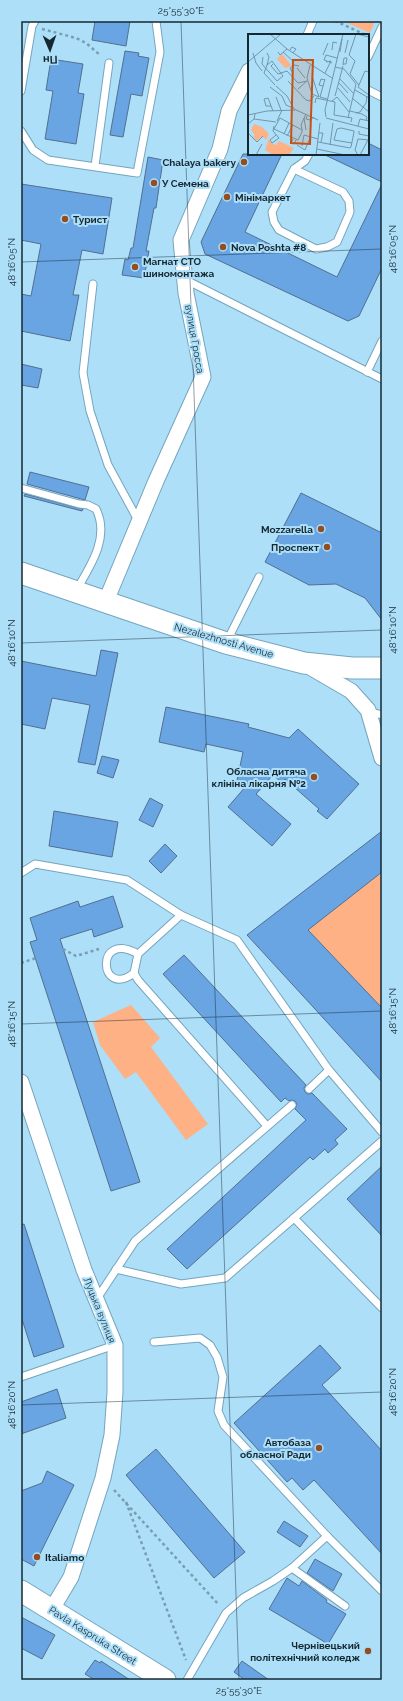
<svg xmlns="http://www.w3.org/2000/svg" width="403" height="1701" font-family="Raleway,sans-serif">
  <rect width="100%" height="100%" fill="#aedff9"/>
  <g fill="#fdb185">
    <polygon points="343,21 375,21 370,33"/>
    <polygon points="378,874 382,878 382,1008 308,930"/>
    <polygon points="131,1005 160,1038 151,1047 208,1124 186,1140 136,1072 125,1079 100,1045 93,1022"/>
  </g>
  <g fill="#69a4e3" stroke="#527090">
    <polygon points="95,21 130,21 126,46 92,40"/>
    <polygon points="125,51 139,53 138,56 149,58 142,96 131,94 123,137 110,135"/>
    <polygon points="51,59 83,64 78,93 84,94 76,144 45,139 53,91 46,90"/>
    <polygon points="368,143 382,150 382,182 323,154 368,154"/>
    <polygon points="243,154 282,154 245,232 337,277 382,184 382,268 359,316 348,321 205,254 201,242"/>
    <polygon points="148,157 163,160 156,208 154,208 146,251 149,251 144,278 122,275 125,259 128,260 131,248 133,248"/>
    <polygon points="21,184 112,198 103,254 82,250 73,295 79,295 70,341 21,331 21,294 31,296 41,244 21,240"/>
    <polygon points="21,364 42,369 38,388 21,385"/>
    <polygon points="30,472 89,487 85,500 27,484"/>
    <polygon points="301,493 382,533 382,620 365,598 336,584 309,585 265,562"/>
    <polygon points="25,494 83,509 82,511 24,496"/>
    <polygon points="101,650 118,653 95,765 78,762 90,705 52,698 45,729 21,724 21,661 96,676"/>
    <polygon points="166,707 249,724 248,727 289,738 298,729 359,784 327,819 317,811 319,809 285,779 282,783 273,775 256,794 291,824 272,846 228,807 246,786 236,785 243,752 206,744 204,752 159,742"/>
    <polygon points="102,756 119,760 113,778 97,773"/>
    <polygon points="150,798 163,805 153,827 139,820"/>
    <polygon points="54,811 118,822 112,857 49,846"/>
    <polygon points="382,831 382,872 308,930 382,1008 382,1082 247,935"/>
    <polygon points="165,844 177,856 161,873 149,861"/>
    <polygon points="113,896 123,927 94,937 92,929 60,939 140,1182 111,1191 30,942 37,940 30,918 78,901 80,907"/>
    <polygon points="184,955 306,1085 304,1088 305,1092 308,1094 312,1093 347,1129 335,1140 338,1144 328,1153 325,1149 313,1160 310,1157 187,1269 167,1249 306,1120 295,1109 297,1104 295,1101 291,1100 289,1101 285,1098 281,1102 163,974"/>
    <polygon points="382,1166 382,1236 347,1199"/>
    <polygon points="24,1224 64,1347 34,1357 21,1316 21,1225"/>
    <polygon points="320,1345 341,1368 322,1385 382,1451 382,1554 314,1480 303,1490 292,1478 287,1482 234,1423"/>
    <polygon points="57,1389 66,1418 21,1434 21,1402"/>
    <polygon points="156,1449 245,1552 214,1578 126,1475"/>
    <polygon points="47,1471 74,1485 34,1566 21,1559 21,1491 42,1483"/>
    <polygon points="284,1521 308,1536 300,1547 277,1532"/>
    <polygon points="315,1559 342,1574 333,1591 307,1573"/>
    <polygon points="287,1578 299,1586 302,1581 327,1600 326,1602 346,1614 328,1644 269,1609"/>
    <polygon points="21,1617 55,1635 42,1659 21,1648"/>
    <polygon points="95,1660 100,1663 101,1661 130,1680 95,1680 85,1674"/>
    <polygon points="242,1661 269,1680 245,1680 234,1672"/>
  </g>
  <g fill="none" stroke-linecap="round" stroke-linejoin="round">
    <g stroke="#75a5bd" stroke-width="9">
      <g id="lane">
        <polyline points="307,35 313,21"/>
        <polyline points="368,57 382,27"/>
        <polyline points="368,90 382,97"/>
        <polyline points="21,91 32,26 35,21"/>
        <polyline points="21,131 33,150 48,160 137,173 160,52 156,21"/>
        <polyline points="95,166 109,63"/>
        <polyline points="294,169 343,192 349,201 350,212 337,242 327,247 316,249 279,230 274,222 272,212 294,169 305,161 309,154"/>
        <polyline points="186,280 382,379"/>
        <polyline points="93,284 83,373 90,411 108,465 139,522"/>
        <polyline points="367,372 382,341"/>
        <path d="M21,488L79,504L88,505L96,509C110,537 91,565 77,589"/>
        <polyline points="227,641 259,577"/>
        <polyline points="368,711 382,715"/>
        <polyline points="21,873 35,864 127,880 181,915 237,940 329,1070 382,1132"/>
        <polyline points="138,954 181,915"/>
        <path d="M134,973C99,1000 94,929 138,954L134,973L138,980L267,1126"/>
        <polyline points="309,1089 329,1070"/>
        <polyline points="294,1218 382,1141"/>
        <polyline points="116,1269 181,1284 225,1278 294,1218 382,1308"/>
        <polyline points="96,1300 135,1241 292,1105"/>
        <polyline points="154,1342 200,1338 210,1345 217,1357 223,1377 218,1411 224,1425 327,1536"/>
        <polyline points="21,1377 115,1345"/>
        <polyline points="292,1568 327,1536 382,1591"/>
        <polyline points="187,1680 226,1613 243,1598 273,1581 292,1568 345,1606"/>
      </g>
    </g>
    <g stroke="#75a5bd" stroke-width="17">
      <g id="street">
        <polyline points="106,601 156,481 203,377 186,293 181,240 220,149 229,111 249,71"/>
        <polyline points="308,666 351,691 368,710 382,758"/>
        <polyline points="21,1082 84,1270 115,1345 115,1392 112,1435 103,1478 71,1577 52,1609"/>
      </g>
    </g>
    <g stroke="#75a5bd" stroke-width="23">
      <g id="secondary">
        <polyline points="21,573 226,643 304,663 352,668 382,668"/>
        <polyline points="21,1591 165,1680"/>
      </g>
    </g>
    <g stroke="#779eb2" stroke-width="2.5" stroke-dasharray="3 3" stroke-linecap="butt">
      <polyline points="335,21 366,35"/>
      <polyline points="42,29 76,38 86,43 100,55"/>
      <polyline points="63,949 76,956 99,949"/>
      <polyline points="21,963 36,958"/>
      <polyline points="114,1490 219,1605"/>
      <polyline points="126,1502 186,1660"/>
    </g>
    <use href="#lane" stroke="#fff" stroke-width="7"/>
    <use href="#street" stroke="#fff" stroke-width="15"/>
    <use href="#secondary" stroke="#fff" stroke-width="21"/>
  </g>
  <path fill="none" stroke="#152832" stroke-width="1" stroke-opacity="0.45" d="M181,21L239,1680M21,262L382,249M21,643L382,630M21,1024L382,1011M21,1405L382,1392"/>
  <g fill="#924e21" stroke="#aedff9" stroke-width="1.5">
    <circle cx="244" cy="162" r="4"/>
    <circle cx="154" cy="183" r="4"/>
    <circle cx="227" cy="197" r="4"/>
    <circle cx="65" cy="219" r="4"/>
    <circle cx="223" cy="247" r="4"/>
    <circle cx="135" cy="267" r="4"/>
    <circle cx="321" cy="529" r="4"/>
    <circle cx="327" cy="547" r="4"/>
    <circle cx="314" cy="777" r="4"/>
    <circle cx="319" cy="1448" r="4"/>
    <circle cx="37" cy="1557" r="4"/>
    <circle cx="368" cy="1651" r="4"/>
  </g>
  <g text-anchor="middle" stroke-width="4" stroke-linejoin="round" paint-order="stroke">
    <g font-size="10" font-weight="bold" fill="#152832" stroke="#aedff9" text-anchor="end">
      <text x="236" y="166">Chalaya bakery</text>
      <text x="162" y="187" text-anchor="start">У Семена</text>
      <text x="235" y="201" text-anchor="start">Мінімаркет</text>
      <text x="73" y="223" text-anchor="start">Турист</text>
      <text x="231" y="251" text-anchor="start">Nova Poshta #8</text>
      <text x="143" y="265" text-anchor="start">Магнат СТО<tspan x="143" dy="12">шиномонтажа</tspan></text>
      <text x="313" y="533">Mozzarella</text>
      <text x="319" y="551">Проспект</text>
      <text x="306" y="775">Обласна дитяча<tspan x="306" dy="12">клініна лікарня №2</tspan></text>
      <text x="311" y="1446">Автобаза<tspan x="311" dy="12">обласної Ради</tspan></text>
      <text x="45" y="1561" text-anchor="start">Italiamo</text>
      <text x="360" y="1649">Чернівецький<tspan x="360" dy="12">політехнічний коледж</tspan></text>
    </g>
    <g font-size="10" fill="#152832" stroke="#aedff9">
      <text transform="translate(195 339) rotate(80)" y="4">вулиця Гросса</text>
      <text transform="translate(224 640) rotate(16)" y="4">Nezalezhnosti Avenue</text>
      <text transform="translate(100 1310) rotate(68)" y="4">Луцька вулиця</text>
      <text transform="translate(93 1635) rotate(32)" y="4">Pavla Kaspruka Street</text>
    </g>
  </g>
  <g transform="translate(248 34)">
    <rect width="121" height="121" fill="#aedff9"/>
    <path d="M6,90L14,93L21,100L18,106L14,102L9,107L5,103L7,101L3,96ZM22,101L21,106L25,110L28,111L31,107L46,114L41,121H25L17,116Z" fill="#fdb185"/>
    <path d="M34,20L43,31L41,33L37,34L29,25Z" fill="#fdb185"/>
    <path fill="none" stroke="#7196a9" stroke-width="1" d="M22,0L39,15L84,44M108,0L101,21L107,27L102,40L111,51L110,53L121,61M109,0L121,3M42,16L44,13L48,15L45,19M84,16L85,8L89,9M30,18L32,21L39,15M35,18L46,28M92,18L94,5M5,19L8,29L14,37M97,19L100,6M75,21L80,9M15,23L14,30L29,47L35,42L24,27L19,31L21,23L19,19M0,28L33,0M84,29L76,26L78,21L89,24M25,30L23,32L30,40L39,37L50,49L59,47M19,31L16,39L27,51M62,31L59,44L64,60L71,63L64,42M95,31V30L96,24H99L98,30H95M87,33L96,35L108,50L100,84M49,34L57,44M77,39L83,27L78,28M45,40L42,34L46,31L51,32M77,45L72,63L79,65M92,45L106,60M40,47L58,66L62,67L66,62M91,49L100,59M111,51L117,37L121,38M28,52L39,62L46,75L70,86M75,52L71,51L73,45L77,46M22,53L34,62L38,71L45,74M90,54L102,68M50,55L59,47M107,56L121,64M87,62L95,32M28,63L33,76M104,64L121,78M84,67L89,63L101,78M67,69L68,64L87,68L86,81L104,84L103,88M23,72H18L16,65L20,64L25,77M102,77L114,80L119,83L118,87M108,79L112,78L118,69L119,62M0,81L19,77L47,76M59,82L58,85L62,86L66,83M78,83L77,76L95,0M56,84L58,96M78,84L121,95M6,85L28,88M29,87L34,76M0,90L6,85L7,80M26,92L25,97L31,104L24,109L22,106L28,101M110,92L112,85L121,87M54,96L32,84L26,95L50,106L54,98V95L53,91L58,80M111,97V100L121,102M0,99L9,108L15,102M71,99H75L73,108M36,100L41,89M39,102L45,91M45,105L43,109L46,110L48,106M70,108L102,114L103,113L106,98V97L93,94L89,95L86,106L104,109M49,111L57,116L62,104M82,111L85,89M54,112L56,101L70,105M69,115L97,121M8,121L14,110M68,121L72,89M110,121L107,116L110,105L121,106M112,121L120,106"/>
    <path fill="#c85212" fill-opacity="0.15" stroke="#c85212" stroke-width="2" d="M45,26H65L62,110L43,109Z"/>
    <rect width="121" height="121" fill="none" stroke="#152832" stroke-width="2"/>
  </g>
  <rect width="403" height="1701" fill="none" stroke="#aedff9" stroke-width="44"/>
  <g transform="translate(50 50) rotate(178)" stroke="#aedff9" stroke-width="3" paint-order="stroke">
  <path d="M0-3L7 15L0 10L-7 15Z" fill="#152832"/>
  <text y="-6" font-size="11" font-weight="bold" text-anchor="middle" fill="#152832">Пн</text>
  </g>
  <rect x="22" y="22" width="359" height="1657" fill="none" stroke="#152832" stroke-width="1.5"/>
  <g font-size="10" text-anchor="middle" fill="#152832">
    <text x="181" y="14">25°55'30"E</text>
    <text transform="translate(392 249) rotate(-90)" y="4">48°16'05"N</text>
    <text transform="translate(11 262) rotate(-90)" y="4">48°16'05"N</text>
    <text transform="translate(392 630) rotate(-90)" y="4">48°16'10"N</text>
    <text transform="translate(11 643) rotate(-90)" y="4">48°16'10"N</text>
    <text transform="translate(392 1011) rotate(-90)" y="4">48°16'15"N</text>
    <text transform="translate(11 1024) rotate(-90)" y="4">48°16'15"N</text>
    <text transform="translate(392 1392) rotate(-90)" y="4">48°16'20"N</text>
    <text transform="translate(11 1405) rotate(-90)" y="4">48°16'20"N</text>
    <text x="239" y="1694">25°55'30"E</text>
  </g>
</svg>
